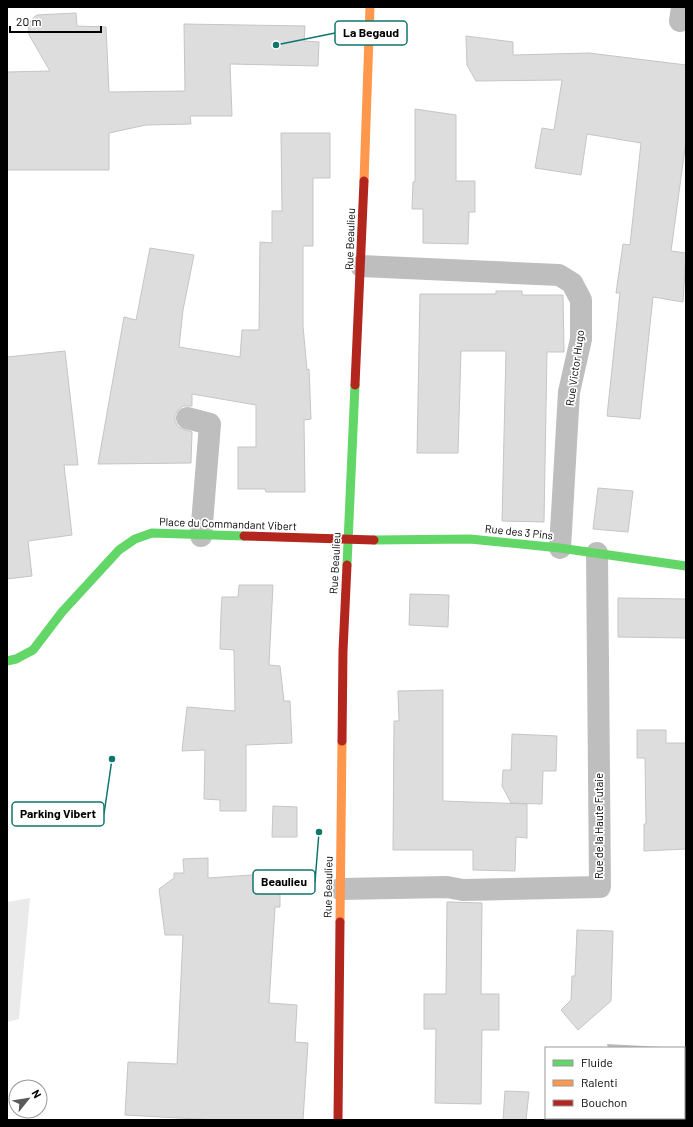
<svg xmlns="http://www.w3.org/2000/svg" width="693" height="1127" font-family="Barlow,sans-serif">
  <rect width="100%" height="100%" fill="#fff"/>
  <polygon fill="#eaeaea" points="30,898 19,1019 7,1022 7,902"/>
  <polygon fill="#bcbcbc" points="607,1044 663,1047 663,1048 608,1048"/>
  <g fill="#ddd" stroke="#c5c5c5">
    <polygon points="76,13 77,26 106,27 109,92 185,91 184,24 305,26 304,41 319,42 318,66 230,64 232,116 190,116 191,124 146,125 109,133 109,170 7,170 7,72 50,71 29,35 28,25 32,19 37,15"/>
    <polygon points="466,36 513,42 513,55 589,53 686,65 686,141 671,251 686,253 683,302 653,297 640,419 607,416 620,293 616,293 623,244 630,245 641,143 587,134 581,175 535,168 542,128 554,130 562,80 476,81 467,65"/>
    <polygon points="415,109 456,115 456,181 475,181 475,212 469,212 468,244 423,243 423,209 412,209 413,182 415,182"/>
    <polygon points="281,133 330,133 330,178 313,178 313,246 303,246 303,326 307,370 309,369 311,419 304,420 305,492 266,492 265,489 238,489 238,447 256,447 256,405 192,394 192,406 183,406 178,410 175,415 175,421 178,427 192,432 191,463 98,464 124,317 136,320 150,248 194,255 183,310 179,347 240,357 242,330 259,330 260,242 272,243 272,211 282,211"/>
    <polygon points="496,291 522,291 522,295 563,295 564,352 547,352 544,522 502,521 506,351 461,351 458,453 417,453 420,294 496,294"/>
    <polygon points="65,351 78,465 64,465 72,535 28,541 32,576 7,579 7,357"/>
    <polygon points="598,488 633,491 628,532 593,529"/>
    <polygon points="239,585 273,585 269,665 280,666 284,701 290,701 292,743 246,745 246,811 220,811 220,800 204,799 205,750 182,751 187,707 235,711 234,650 220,649 221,613 222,597 238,597"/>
    <polygon points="410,594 449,595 448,627 409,625"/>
    <polygon points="618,598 686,599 686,638 618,637"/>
    <polygon points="443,690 443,801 527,804 527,838 516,837 515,871 473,870 473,850 393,850 394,721 399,721 398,691"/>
    <polygon points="637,730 666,730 666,743 686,743 686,849 644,851 644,824 646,824 645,758 637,758"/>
    <polygon points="512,734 557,736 556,771 543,771 542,804 511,803 502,786 503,770 511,770"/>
    <polygon points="273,806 297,807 297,837 272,837"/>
    <polygon points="208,858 208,878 280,873 280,907 275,907 269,1003 297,1005 295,1042 308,1043 303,1120 216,1120 125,1115 128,1062 177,1064 183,935 165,935 159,889 174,878 174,873 184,873 183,859"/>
    <polygon points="447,902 482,903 481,994 499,994 499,1030 482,1030 481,1104 435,1103 436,1029 424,1029 424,994 446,994"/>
    <polygon points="577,930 613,931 611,1001 578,1030 561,1010 571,1000 572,976 575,976"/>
    <polygon points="505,1091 529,1092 526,1120 503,1120"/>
  </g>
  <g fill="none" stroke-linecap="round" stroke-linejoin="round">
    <g stroke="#bebebe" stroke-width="22">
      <polyline points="680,21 682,7"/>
      <polyline points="361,266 559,275 572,283 581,300 581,339 569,392 560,548"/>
      <polyline points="187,418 210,424 201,536"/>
      <polyline points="340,889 447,887 463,890 600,887 597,553"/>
    </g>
    <g stroke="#63d668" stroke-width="9">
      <polyline points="374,540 470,539 560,548 686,566"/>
      <polyline points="347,565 355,385"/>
      <polyline points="7,661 16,659 33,650 62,612 119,550 135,539 152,533 244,536"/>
    </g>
    <g stroke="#ff974d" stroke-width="9">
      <polyline points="364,181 370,7"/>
      <polyline points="340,922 342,741"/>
    </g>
    <g stroke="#b3261e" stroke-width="9">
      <polyline points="355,385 364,181"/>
      <polyline points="244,536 374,540"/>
      <polyline points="342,741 343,651 347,565"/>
      <polyline points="338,1120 340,922"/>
    </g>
  </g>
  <g text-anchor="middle" stroke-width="3.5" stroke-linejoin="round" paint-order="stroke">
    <g font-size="11" fill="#000" stroke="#fff">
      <text transform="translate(350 239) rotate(-88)" y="4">Rue Beaulieu</text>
      <text transform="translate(575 368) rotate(-82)" y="4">Rue Victor Hugo</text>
      <text transform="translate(228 524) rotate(2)" y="4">Place du Commandant Vibert</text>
      <text transform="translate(519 532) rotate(6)" y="4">Rue des 3 Pins</text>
      <text transform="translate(335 563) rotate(-87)" y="4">Rue Beaulieu</text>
      <text transform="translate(599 826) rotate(-90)" y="4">Rue de la Haute Futaie</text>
      <text transform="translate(328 887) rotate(-89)" y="4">Rue Beaulieu</text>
    </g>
  </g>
  <path fill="none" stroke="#0f766e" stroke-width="1.5" d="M276 45L335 33M112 759L104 814M319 832L315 882"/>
  <g fill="#0f766e" stroke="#fff" stroke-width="1.5">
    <circle cx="276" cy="45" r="4"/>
    <circle cx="112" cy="759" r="4"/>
    <circle cx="319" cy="832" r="4"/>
  </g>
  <g fill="#fff" stroke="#0f766e" stroke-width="1.5">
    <rect x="335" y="21" width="72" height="24" rx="4"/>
    <rect x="12" y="802" width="92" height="24" rx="4"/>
    <rect x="253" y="870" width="62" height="24" rx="4"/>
  </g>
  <g font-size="12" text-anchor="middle" font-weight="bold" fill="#000">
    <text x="371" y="37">La Begaud</text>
    <text x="58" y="818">Parking Vibert</text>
    <text x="284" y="886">Beaulieu</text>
  </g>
  <rect width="693" height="1127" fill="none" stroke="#000000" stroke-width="16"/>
  <rect x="545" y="1047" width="140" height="72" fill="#ffffff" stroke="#999999"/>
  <rect x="553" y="1060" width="20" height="6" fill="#63d668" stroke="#999999"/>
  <text x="581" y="1067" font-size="12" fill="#000000">Fluide</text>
  <rect x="553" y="1080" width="20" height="6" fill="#ff974d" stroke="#999999"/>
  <text x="581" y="1087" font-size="12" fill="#000000">Ralenti</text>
  <rect x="553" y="1100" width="20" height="6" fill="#b3261e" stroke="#999999"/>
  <text x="581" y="1107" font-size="12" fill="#000000">Bouchon</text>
  <g transform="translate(28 1099) rotate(60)"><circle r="19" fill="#ffffff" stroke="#999999"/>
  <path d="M0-3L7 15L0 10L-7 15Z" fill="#595959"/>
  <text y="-6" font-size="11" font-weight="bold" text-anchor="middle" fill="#000000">N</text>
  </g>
  <path d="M10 26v6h91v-6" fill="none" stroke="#000000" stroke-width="2"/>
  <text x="16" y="26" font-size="12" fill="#000000" stroke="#ffffff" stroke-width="3" paint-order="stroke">20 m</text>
</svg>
